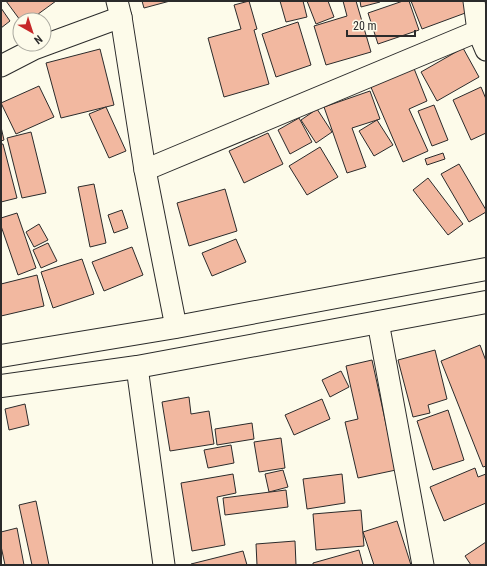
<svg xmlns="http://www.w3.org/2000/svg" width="487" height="566" font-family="'Roboto Condensed',sans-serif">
  <rect width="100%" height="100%" fill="#fdfbea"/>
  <g fill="#f2b8a0" stroke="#2b2b2b">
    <polygon points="6,1 56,1 30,20 20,20"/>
    <polygon points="142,1 170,1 144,8"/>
    <polygon points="249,1 257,29 254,30 269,84 224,97 208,38 241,29 234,5"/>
    <polygon points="280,1 303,1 307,17 286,22"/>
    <polygon points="307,1 328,1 334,17 316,24"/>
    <polygon points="343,1 356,1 371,52 326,65 314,26 347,16"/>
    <polygon points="360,1 380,1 380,2 361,7"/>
    <polygon points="403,1 409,1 419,30 378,44 368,13"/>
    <polygon points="411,1 464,1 468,12 422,29"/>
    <polygon points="1,8 10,21 1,28"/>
    <polygon points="298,22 311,65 276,77 262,34"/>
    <polygon points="463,48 479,77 437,101 421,72"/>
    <polygon points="100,49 114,105 61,118 46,63"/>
    <polygon points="413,66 427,101 409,109 428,151 403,162 370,85"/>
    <polygon points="39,86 54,117 16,134 1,103"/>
    <polygon points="481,87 486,99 486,133 471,140 453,100"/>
    <polygon points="370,91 380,119 352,128 366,167 347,173 324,107"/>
    <polygon points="434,105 448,140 432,146 418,111"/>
    <polygon points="106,107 126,151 109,158 89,114"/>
    <polygon points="317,109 332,132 316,143 301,120"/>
    <polygon points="299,118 312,142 290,154 278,130"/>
    <polygon points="377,120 393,145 374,156 359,131"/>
    <polygon points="1,127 4,140 1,141"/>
    <polygon points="31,132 46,193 22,198 7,138"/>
    <polygon points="268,133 283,164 244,183 229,151"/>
    <polygon points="1,144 3,144 17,198 1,202"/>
    <polygon points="320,147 338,177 307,195 289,166"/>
    <polygon points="443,153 445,159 427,165 425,159"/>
    <polygon points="459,164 486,210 486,212 469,222 441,174"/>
    <polygon points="428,178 463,224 448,235 413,190"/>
    <polygon points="94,184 106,243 90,247 78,187"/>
    <polygon points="225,189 237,231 189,246 177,203"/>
    <polygon points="122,210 128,228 114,233 108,215"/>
    <polygon points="17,213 36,268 18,275 1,226 1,218"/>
    <polygon points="39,224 48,240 34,247 26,232"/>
    <polygon points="236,239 246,262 212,276 202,253"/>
    <polygon points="48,243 57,261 41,268 33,250"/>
    <polygon points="132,247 143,275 104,291 92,262"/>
    <polygon points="82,259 94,294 53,308 41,272"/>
    <polygon points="37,275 44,306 1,316 1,284"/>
    <polygon points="480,345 486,361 486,466 483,467 441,361"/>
    <polygon points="435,350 447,399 428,405 430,413 413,417 398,360"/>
    <polygon points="372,360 396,470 358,478 345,422 358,419 346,366"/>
    <polygon points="341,371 349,387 330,397 322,380"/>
    <polygon points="189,397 191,414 209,411 214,444 170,451 162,402"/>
    <polygon points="322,399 330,419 294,435 285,415"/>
    <polygon points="25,404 29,425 9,430 5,409"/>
    <polygon points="448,410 464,460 433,470 417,421"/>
    <polygon points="252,423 254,439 217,445 215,429"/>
    <polygon points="281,438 285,468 259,472 254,442"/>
    <polygon points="231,445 234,463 208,468 204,450"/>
    <polygon points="475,468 478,477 486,474 486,503 444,521 430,487"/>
    <polygon points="283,470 288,487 269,492 265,474"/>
    <polygon points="233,474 236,493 217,497 225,545 192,551 181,483"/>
    <polygon points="342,474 345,503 307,509 303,479"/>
    <polygon points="286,490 288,507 225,515 223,498"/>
    <polygon points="36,501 49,565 32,565 19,505"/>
    <polygon points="361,510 364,546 316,550 313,514"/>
    <polygon points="397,521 411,565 374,565 363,532"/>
    <polygon points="17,528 24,565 5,565 1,546 1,532"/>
    <polygon points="295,541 296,565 257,565 256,544"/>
    <polygon points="486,542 486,565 471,565 465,556"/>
    <polygon points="359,550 363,565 313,565 313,563"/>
    <polygon points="243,551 247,565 191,565 191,564"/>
  </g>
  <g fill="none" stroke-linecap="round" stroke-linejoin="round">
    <g stroke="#2b2b2b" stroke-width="23">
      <g id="street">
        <polyline points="117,1 121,17 145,170 176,327"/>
        <polyline points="474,1 478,31 486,50"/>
        <polyline points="1,66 34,49 121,17"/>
        <polyline points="145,170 478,31"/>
        <polyline points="378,322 423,565"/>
        <polyline points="137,367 164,565"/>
      </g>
    </g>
    <g stroke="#2b2b2b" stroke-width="24">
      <g id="secondary">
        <polyline points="1,356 176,327 486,269"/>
        <polyline points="1,386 137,367 486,302"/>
      </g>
    </g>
    <use href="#street" stroke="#fdfbea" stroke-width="21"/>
    <use href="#secondary" stroke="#fdfbea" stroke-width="22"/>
  </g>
  <rect width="487" height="566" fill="none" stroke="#2b2b2b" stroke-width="4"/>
  <g transform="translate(32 32) rotate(141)"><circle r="19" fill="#fdfbea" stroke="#a9a89e"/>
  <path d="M0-3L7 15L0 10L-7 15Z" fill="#c62828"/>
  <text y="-6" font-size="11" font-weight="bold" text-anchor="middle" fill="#2b2b2b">N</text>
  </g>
  <path d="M347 30v6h68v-6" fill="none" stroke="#2b2b2b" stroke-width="2"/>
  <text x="353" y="30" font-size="12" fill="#2b2b2b" stroke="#fdfbea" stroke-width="3" paint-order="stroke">20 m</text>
</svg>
